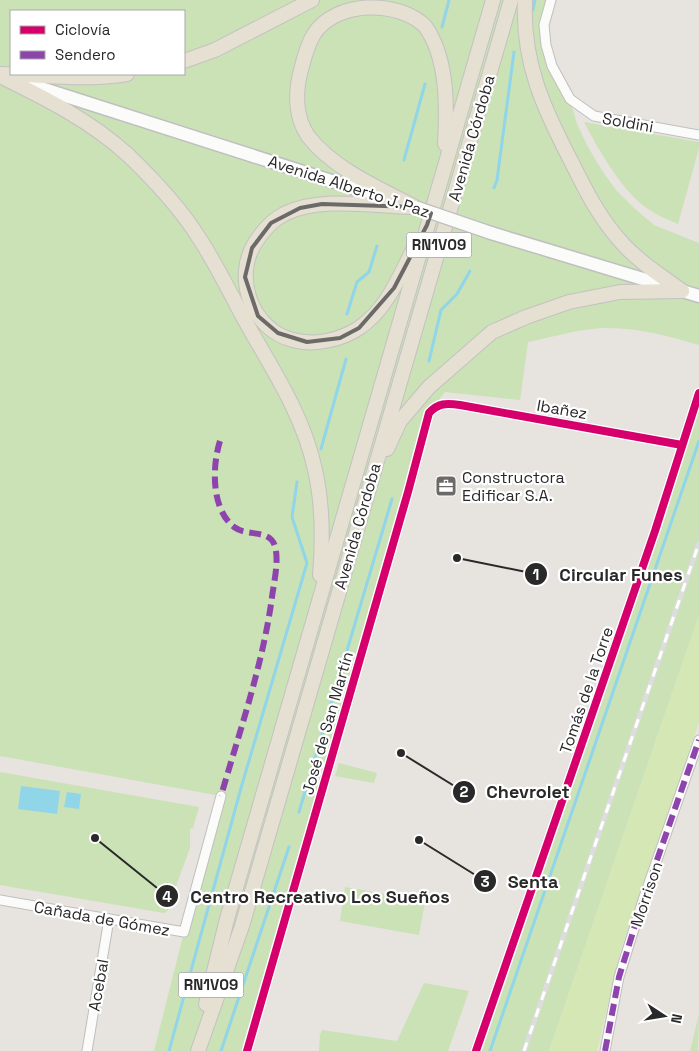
<svg xmlns="http://www.w3.org/2000/svg" width="699" height="1051" font-family="'Space Grotesk',sans-serif">
  <rect width="100%" height="100%" fill="#e7e3de"/>
  <g fill="#cae2b6" fill-rule="evenodd">
    <path d="M0,0H551L546,45L570,99L577,124L588,147L601,169L616,190L634,208L654,225L699,243V345C669,336 636,327 604,328C578,329 553,337 528,342L520,400L445,392L429,413L247,1051H154L184,932L221,796L0,756ZM11,11H184V74H11Z"/>
    <path d="M584,122L699,142V148L678,224C670,220 660,217 653,212C624,196 599,150 584,122Z"/>
    <polygon points="699,393 699,615 549,1051 476,1051"/>
    <polygon points="339,763 377,773 374,783 335,776"/>
    <polygon points="0,772 199,807 193,828 190,829 190,848 177,883 171,908 164,913 0,885"/>
    <polygon points="345,887 425,901 419,935 340,921"/>
    <polygon points="424,983 469,991 448,1051 319,1051 320,1035 322,1030 397,1041"/>
    <polygon points="699,1014 698,1051 690,1051"/>
  </g>
  <polygon fill="#d5e7b4" points="699,615 699,722 620,952 597,1051 549,1051"/>
  <g fill="#91d5e9">
    <polygon points="21,786 60,791 57,814 18,809"/>
    <polygon points="67,792 81,794 79,809 64,807"/>
  </g>
  <g fill="none" stroke-linecap="round" stroke-linejoin="round">
    <g stroke="#91d5e9" stroke-width="3">
      <polyline points="533,10 535,0"/>
      <polyline points="442,27 449,0"/>
      <polyline points="404,160 425,84"/>
      <polyline points="494,188 497,180 514,52"/>
      <polyline points="347,314 357,282 369,272 377,246"/>
      <polyline points="429,361 441,310 457,294 470,271"/>
      <polyline points="321,449 346,359"/>
      <polyline points="299,812 392,499"/>
      <polyline points="169,1051 241,788 307,563 292,517 297,482"/>
      <polyline points="221,1051 289,847"/>
      <polyline points="490,1051 699,441"/>
    </g>
    <g stroke="#c0bfc0" stroke-width="11">
      <g id="minor">
        <polyline points="551,0 544,25 546,45 552,66 570,99 594,116 699,135"/>
        <polyline points="0,900 184,932 221,796"/>
        <polyline points="87,1051 109,919"/>
        <path d="M247,1051L408,492L429,413C438,403 446,403 460,405L682,445"/>
        <polyline points="476,1051 655,531 699,393"/>
        <polyline points="605,1051 619,977 643,900 699,740"/>
      </g>
    </g>
    <g stroke="#c0bfc0" stroke-width="15">
      <g id="secondary">
        <polyline points="22,82 391,200"/>
        <polyline points="491,233 699,296"/>
      </g>
    </g>
    <g stroke="#c3c2c0" stroke-width="16">
      <g id="primary">
        <path d="M525,0C522,63 544,109 572,163C587,193 600,219 623,244C640,263 662,276 682,291"/>
        <polyline points="184,61 215,50 312,0"/>
        <path d="M1,74C43,75 85,81 127,74"/>
        <path d="M0,76C45,98 91,121 128,155C154,180 180,207 199,238C219,268 234,302 252,333C277,376 305,421 315,470C323,505 323,540 320,575"/>
        <path d="M412,207C373,206 320,196 284,214C271,221 263,230 255,243C233,278 252,330 293,340C314,346 341,340 359,328C387,309 399,277 414,248"/>
        <path d="M415,207C380,189 332,168 308,136C295,117 295,92 301,70C304,58 307,45 314,34C336,0 398,0 425,26C448,58 447,107 445,144"/>
        <polyline points="387,449 400,421 429,387 492,332 526,317 569,302 620,292 682,291"/>
        <polyline points="206,1004 227,919 493,0"/>
        <polyline points="198,1051 242,926 511,0"/>
      </g>
    </g>
    <use href="#minor" stroke="#fbfbfa" stroke-width="9"/>
    <use href="#secondary" stroke="#fbfbfa" stroke-width="12"/>
    <use href="#primary" stroke="#e6e0d2" stroke-width="14"/>
    <g stroke="#dddcde" stroke-width="5">
      <polyline id="rail" points="524,1051 699,543"/>
    </g>
    <use href="#rail" stroke="#fff" stroke-width="3" stroke-dasharray="9" stroke-linecap="butt"/>
    <g stroke="#c0bfc0" stroke-width="15" stroke-linecap="butt">
      <polyline id="secondary-bridge" points="415,207 491,233"/>
    </g>
    <use href="#secondary-bridge" stroke="#fbfbfa" stroke-width="12"/>
    <g stroke="#8e44ad" stroke-width="6" stroke-dasharray="12 6" stroke-linecap="butt">
      <path d="M220,441C212,466 211,509 234,527C249,538 273,527 276,551C278,566 274,582 272,597C263,664 240,730 221,796"/>
      <polyline points="605,1051 619,977 643,900 699,740"/>
    </g>
    <g stroke="#fff" stroke-width="11">
      <g id="cycleway">
        <path d="M247,1051L408,492L429,413C438,403 446,403 460,405L682,445"/>
        <polyline points="476,1051 655,531 699,393"/>
      </g>
    </g>
    <use href="#cycleway" stroke="#d6006c" stroke-width="8"/>
  </g>
  <path fill="none" stroke="#6c6a68" stroke-width="4" stroke-linejoin="round" d="M322,204L415,207L431,213L427,225L394,288L359,328L340,338L307,342L278,333L258,316L245,277L252,248L271,223L300,208Z"/>
  <defs>
    <g id="office-square" transform="scale(1.125)"><rect x="-9" y="-9" width="18" height="18" rx="4" fill="#6c6a68" stroke="#fff"/><path d="M-6-3h4V-5.5h4V-3h4V5H-6ZM-1-4.5V-3h2v-1.5ZM-6 0V1H6V0Z" fill="#fff"/></g>
  </defs>
  <g fill-rule="evenodd">
    <use href="#office-square" x="446" y="486"/>
  </g>
  <g text-anchor="middle" stroke-width="4.5" stroke-linejoin="round" paint-order="stroke">
    <g fill="#fff" stroke="#696969" stroke-width="1">
      <rect x="406.5" y="232.5" width="65" height="25" rx="4"/>
      <rect x="178.5" y="972.5" width="65" height="25" rx="4"/>
    </g>
    <g font-size="15" font-weight="bold" fill="#292929">
      <text x="439" y="250">RN1V09</text>
      <text x="211" y="990">RN1V09</text>
    </g>
    <g font-size="16" fill="#292929" stroke="#fff">
      <text transform="translate(628 122) rotate(10)" y="6">Soldini</text>
      <text transform="translate(471 138) rotate(-74)" y="6">Avenida Córdoba</text>
      <text transform="translate(349 186) rotate(18)" y="6">Avenida Alberto J. Paz</text>
      <text transform="translate(562 409) rotate(10)" y="6">Ibañez</text>
      <text transform="translate(357 526) rotate(-74)" y="6">Avenida Córdoba</text>
      <text transform="translate(586 690) rotate(-71)" y="6">Tomás de la Torre</text>
      <text transform="translate(327 723) rotate(-74)" y="6">José de San Martín</text>
      <text transform="translate(646 894) rotate(-71)" y="6">Morrison</text>
      <text transform="translate(102 918) rotate(10)" y="6">Cañada de Gómez</text>
      <text transform="translate(98 985) rotate(-80)" y="6">Acebal</text>
    </g>
    <g font-size="16" fill="#292929" stroke="#fff" text-anchor="start">
      <text x="462" y="483">Constructora<tspan x="462" dy="18">Edificar S.A.</tspan></text>
    </g>
  </g>
  <path fill="none" stroke="#292929" stroke-width="2" d="M457 558L536 574M401 753L464 792M419 840L485 881M95 838L167 896"/>
  <g fill="#292929" stroke="#fff" stroke-width="2">
    <circle cx="457" cy="558" r="5"/>
    <circle cx="401" cy="753" r="5"/>
    <circle cx="419" cy="840" r="5"/>
    <circle cx="95" cy="838" r="5"/>
    <circle cx="536" cy="574" r="12"/>
    <circle cx="464" cy="792" r="12"/>
    <circle cx="485" cy="881" r="12"/>
    <circle cx="167" cy="896" r="12"/>
  </g>
  <g font-size="15" text-anchor="middle" font-weight="bold" fill="#fff">
    <text x="536" y="580">1</text>
    <text x="464" y="797">2</text>
    <text x="485" y="887">3</text>
    <text x="167" y="902">4</text>
  </g>
  <g font-size="18" text-anchor="middle" font-weight="bold" fill="#292929" stroke="#fff" stroke-width="4.5" stroke-linejoin="round" paint-order="stroke">
    <text x="621" y="581">Circular Funes</text>
    <text x="528" y="798">Chevrolet</text>
    <text x="533" y="888">Senta</text>
    <text x="320" y="903">Centro Recreativo Los Sueños</text>
  </g>
  <rect x="10" y="10" width="175" height="65" fill="#ffffff" stroke="#a9a9a9"/>
  <rect x="20" y="26" width="25" height="8" fill="#d6006c" stroke="#a9a9a9"/>
  <text x="55" y="35" font-size="15" fill="#292929">Ciclovía</text>
  <rect x="20" y="51" width="25" height="8" fill="#8e44ad" stroke="#a9a9a9"/>
  <text x="55" y="60" font-size="15" fill="#292929">Sendero</text>
  <g transform="translate(664 1016) rotate(102)" stroke="#ffffff" stroke-width="4" paint-order="stroke">
  <path d="M0-4L9 19L0 12L-9 19Z" fill="#292929"/>
  <text y="-8" font-size="14" font-weight="bold" text-anchor="middle" fill="#292929">N</text>
  </g>
</svg>
